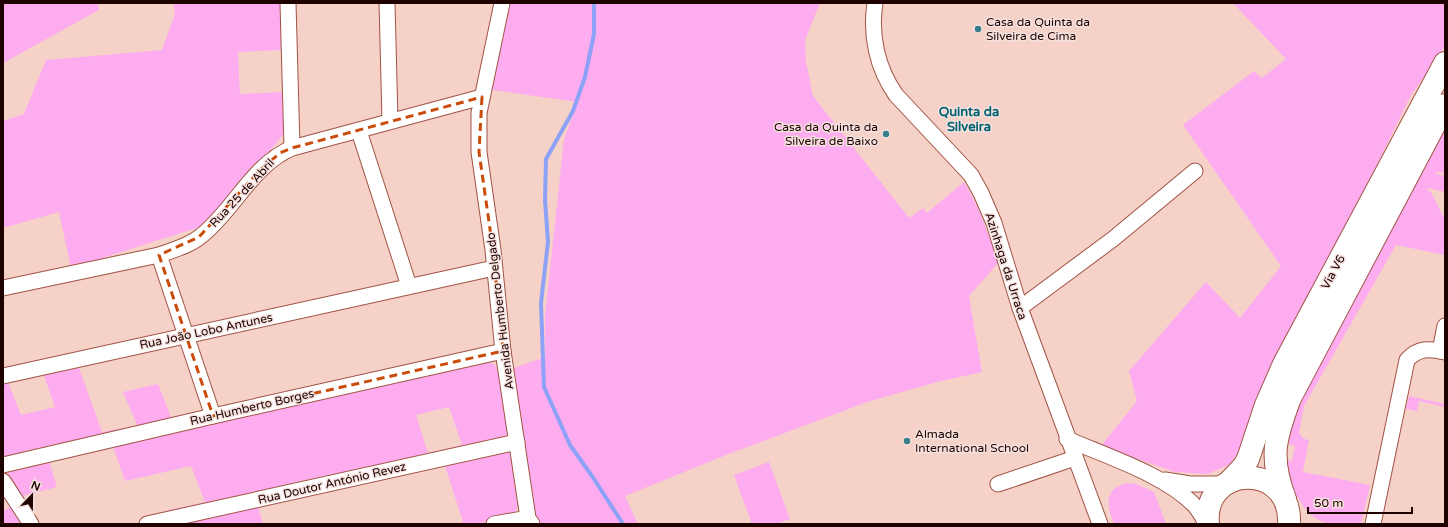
<svg xmlns="http://www.w3.org/2000/svg" width="1448" height="527" font-family="'Varela Round',sans-serif">
  <rect width="100%" height="100%" fill="#f5d1c8"/>
  <g fill="#fdadef" fill-rule="evenodd">
    <polygon points="3,3 98,3 99,10 3,63"/>
    <polygon points="173,3 282,3 282,50 238,52 240,94 283,92 283,135 209,224 71,268 59,212 3,228 3,121 24,114 46,60 162,50 175,14"/>
    <polygon points="505,3 820,3 805,40 806,62 813,96 909,218 923,208 927,213 964,182 978,208 999,262 969,296 982,372 937,382 867,402 731,453 625,496 638,524 540,524 535,512 521,441 511,369 545,357 545,316 564,139 578,102 492,90"/>
    <polygon points="1233,3 1445,3 1445,46 1410,97 1317,287 1274,358 1255,403 1243,444 1230,464 1208,474 1175,472 1101,446 1137,401 1129,371 1206,282 1240,318 1281,266 1183,125 1254,71 1262,78 1286,59"/>
    <path d="M1445,126V173L1437,172L1436,174L1445,176V192L1428,188L1427,190L1431,192L1445,220V255L1396,245L1304,406L1299,433L1304,439L1309,440L1303,472L1370,485L1361,524C1351,524 1340,525 1330,524C1301,519 1291,484 1283,459L1292,461L1295,446L1285,443L1299,401Z"/>
    <path d="M176,342L185,344L206,407L202,413C184,422 156,429 137,425L123,392L158,384L171,417L202,411L204,405L181,344L178,342L78,365L102,432L128,427C113,436 19,462 3,460V380ZM43,373L55,407L21,415L8,382Z"/>
    <path d="M488,362L494,364L500,375L508,434L507,438L328,479L327,475L292,483L291,485L172,512L169,510L205,502L191,466L125,481L113,447L49,461L57,487L26,495L22,497L8,474L10,468ZM449,407L462,445L428,453L416,415Z"/>
    <polygon points="1409,396 1445,404 1445,407 1419,401 1417,411 1406,409"/>
    <path d="M506,449L511,452C514,470 525,496 515,513L477,524H457L463,522L445,466L258,506L263,524H185V522Z"/>
    <polygon points="769,462 790,519 776,524 752,524 734,475"/>
    <path d="M1126,483L1136,484L1154,492L1166,524H1114C1107,506 1103,490 1126,483Z"/>
    <polygon points="12,506 24,524 3,524 3,511"/>
  </g>
  <g fill="none" stroke-linecap="round" stroke-linejoin="round">
    <polyline stroke="#8da1f7" stroke-width="4" points="594,3 594,34 585,77 573,111 546,159 545,200 548,242 541,303 544,387 570,445 592,476 623,524"/>
    <g stroke="#a15343" stroke-width="17">
      <g id="street">
        <polyline points="288,3 292,148"/>
        <polyline points="387,3 390,121"/>
        <polyline points="502,3 479,113 479,152 493,250 503,351 528,518 532,524"/>
        <path d="M875,3C870,35 877,68 896,95L971,175L981,193L994,223L1020,308L1100,524"/>
        <polyline points="359,131 409,286"/>
        <polyline points="159,255 213,416"/>
        <path d="M3,288L159,255C173,250 189,246 201,236C234,210 252,165 292,148L482,97"/>
        <polyline points="1020,308 1113,239 1195,171"/>
        <polyline points="1440,351 1445,326"/>
        <polyline points="3,376 494,268"/>
        <path d="M1067,439C1106,456 1166,475 1195,506C1200,512 1203,518 1207,524"/>
        <polyline points="3,465 213,416 503,351"/>
        <polyline points="1165,480 1190,484 1225,484"/>
        <polyline points="3,481 31,524"/>
        <polyline points="998,484 1075,458"/>
        <polyline points="147,524 517,442"/>
        <polyline points="494,524 528,518"/>
        <path d="M1373,524L1407,360C1418,348 1429,348 1445,352"/>
      </g>
    </g>
    <g stroke="#a15343" stroke-width="24">
      <g id="secondary">
        <polyline points="1229,482 1244,466 1248,459 1266,405 1284,364 1445,63"/>
        <path d="M1285,499C1269,457 1275,438 1290,398L1445,105"/>
        <path d="M1208,524C1202,464 1292,461 1289,524"/>
      </g>
    </g>
    <use href="#street" stroke="#fff" stroke-width="15"/>
    <use href="#secondary" stroke="#fff" stroke-width="22"/>
  </g>
  <path fill="none" stroke="#ca4c0a" stroke-width="3" stroke-dasharray="8 5" stroke-linejoin="round" d="M482,97L479,152L493,250L503,351L213,416L159,255L199,237L260,170L280,153L292,148Z"/>
  <g fill="#3a7e8c" stroke="#f5e2de" stroke-width="1.5">
    <circle cx="978" cy="29" r="4"/>
    <circle cx="886" cy="134" r="4"/>
    <circle cx="907" cy="441" r="4"/>
  </g>
  <g text-anchor="middle" stroke-width="3" stroke-linejoin="round" paint-order="stroke">
    <g font-size="12" fill="#1d0200" stroke="#f5e2de" text-anchor="start">
      <text x="986" y="26">Casa da Quinta da<tspan x="986" dy="14">Silveira de Cima</tspan></text>
      <text x="878" y="131" text-anchor="end">Casa da Quinta da<tspan x="878" dy="14">Silveira de Baixo</tspan></text>
      <text x="915" y="438">Almada<tspan x="915" dy="14">International School</tspan></text>
    </g>
    <g font-size="12" fill="#1d0200" stroke="#f5e2de">
      <text transform="translate(242 193) rotate(-47)" y="4">Rua 25 de Abril</text>
      <text transform="translate(1006 266) rotate(72)" y="4">Azinhaga da Urraca</text>
      <text transform="translate(1333 272) rotate(-62)" y="4">Via V6</text>
      <text transform="translate(500 311) rotate(-97)" y="4">Avenida Humberto Delgado</text>
      <text transform="translate(206 331) rotate(-12)" y="4">Rua João Lobo Antunes</text>
      <text transform="translate(252 407) rotate(-13)" y="4">Rua Humberto Borges</text>
      <text transform="translate(332 483) rotate(-13)" y="4">Rua Doutor António Revez</text>
    </g>
    <g font-size="13" font-weight="bold" fill="#006271" stroke="#f5e2de">
      <text x="969" y="116">Quinta da<tspan x="969" dy="15">Silveira</tspan></text>
    </g>
  </g>
  <rect width="1448" height="527" fill="none" stroke="#1d0200" stroke-width="8"/>
  <g transform="translate(32 495) rotate(22)" stroke="#f5e2de" stroke-width="3" paint-order="stroke">
  <path d="M0-3L7 15L0 10L-7 15Z" fill="#1d0200"/>
  <text y="-6" font-size="11" font-weight="bold" text-anchor="middle" fill="#1d0200">N</text>
  </g>
  <path d="M1308 507v6h104v-6" fill="none" stroke="#1d0200" stroke-width="2"/>
  <text x="1314" y="507" font-size="12" fill="#1d0200" stroke="#f5e2de" stroke-width="3" paint-order="stroke">50 m</text>
</svg>
